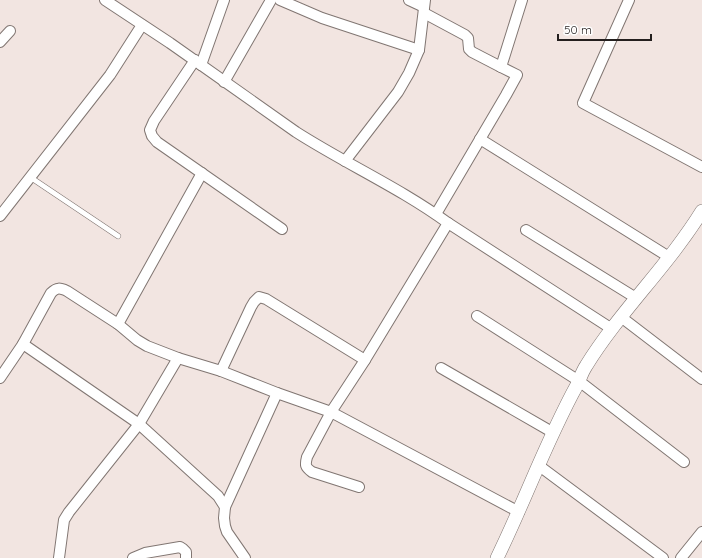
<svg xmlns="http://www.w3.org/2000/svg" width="702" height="558" font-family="Quicksand,sans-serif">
  <rect width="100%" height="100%" fill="#f2e5e1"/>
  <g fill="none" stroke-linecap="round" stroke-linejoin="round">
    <g stroke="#817672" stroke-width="6">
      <polyline id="service" points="30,177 118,236"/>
    </g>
    <g stroke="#817672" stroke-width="12">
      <g id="minor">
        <path d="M105,0L170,43L296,132C346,164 400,188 448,223L612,329"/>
        <polyline points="280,0 322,18 419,50"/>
        <polyline points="409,0 424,7"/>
        <polyline points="629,0 583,103 702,167"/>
        <polyline points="424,13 465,35 468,38 469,49 472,52 501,67"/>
        <polyline points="0,42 10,31"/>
        <polyline points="195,60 154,121 150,130 152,136 157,142 282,229"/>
        <polyline points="201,65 224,0"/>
        <polyline points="224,82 271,0"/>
        <polyline points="480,139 669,257"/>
        <polyline points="345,161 398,92 409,73 419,50 425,0"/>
        <polyline points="436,214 506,95 517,75 501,67 522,0"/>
        <polyline points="0,216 110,75 142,25"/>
        <polyline points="526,230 636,298"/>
        <polyline points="477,316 579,381 684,462"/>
        <polyline points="621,317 702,379"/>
        <polyline points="118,324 202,173"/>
        <polyline points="23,344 139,424 218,496 225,507 224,518 225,526 227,532 245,558"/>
        <polyline points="441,368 552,432"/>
        <polyline points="221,371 251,307 254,302 259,297 266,299 365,360"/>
        <path d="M0,378L23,344L51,293C57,287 60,288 67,291L118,324L137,340L147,346L178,358L221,371L277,393L331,412L519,512"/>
        <polyline points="538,465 663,558"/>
        <path d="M359,487L312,472C305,467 305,465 307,457L331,412L365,360L448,223"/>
        <polyline points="225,507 277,393"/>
        <polyline points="59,558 64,520 69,512 139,424 178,358"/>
        <polyline points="133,558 145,553 180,547 183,549 186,552 186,558"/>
        <polyline points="681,558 702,532"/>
      </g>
    </g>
    <g stroke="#817672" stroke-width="14">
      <path id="tertiary" d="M497,558C525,501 546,441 577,385C580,379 582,372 586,366C620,311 668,266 702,211"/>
    </g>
    <use href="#service" stroke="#fff" stroke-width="5"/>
    <use href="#minor" stroke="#fff" stroke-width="10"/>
    <use href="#tertiary" stroke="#fff" stroke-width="13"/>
  </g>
  <path d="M558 34v6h93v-6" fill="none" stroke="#241f1e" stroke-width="2"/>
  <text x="564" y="34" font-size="12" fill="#241f1e" stroke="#ffffff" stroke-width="3" paint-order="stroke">50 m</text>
</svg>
